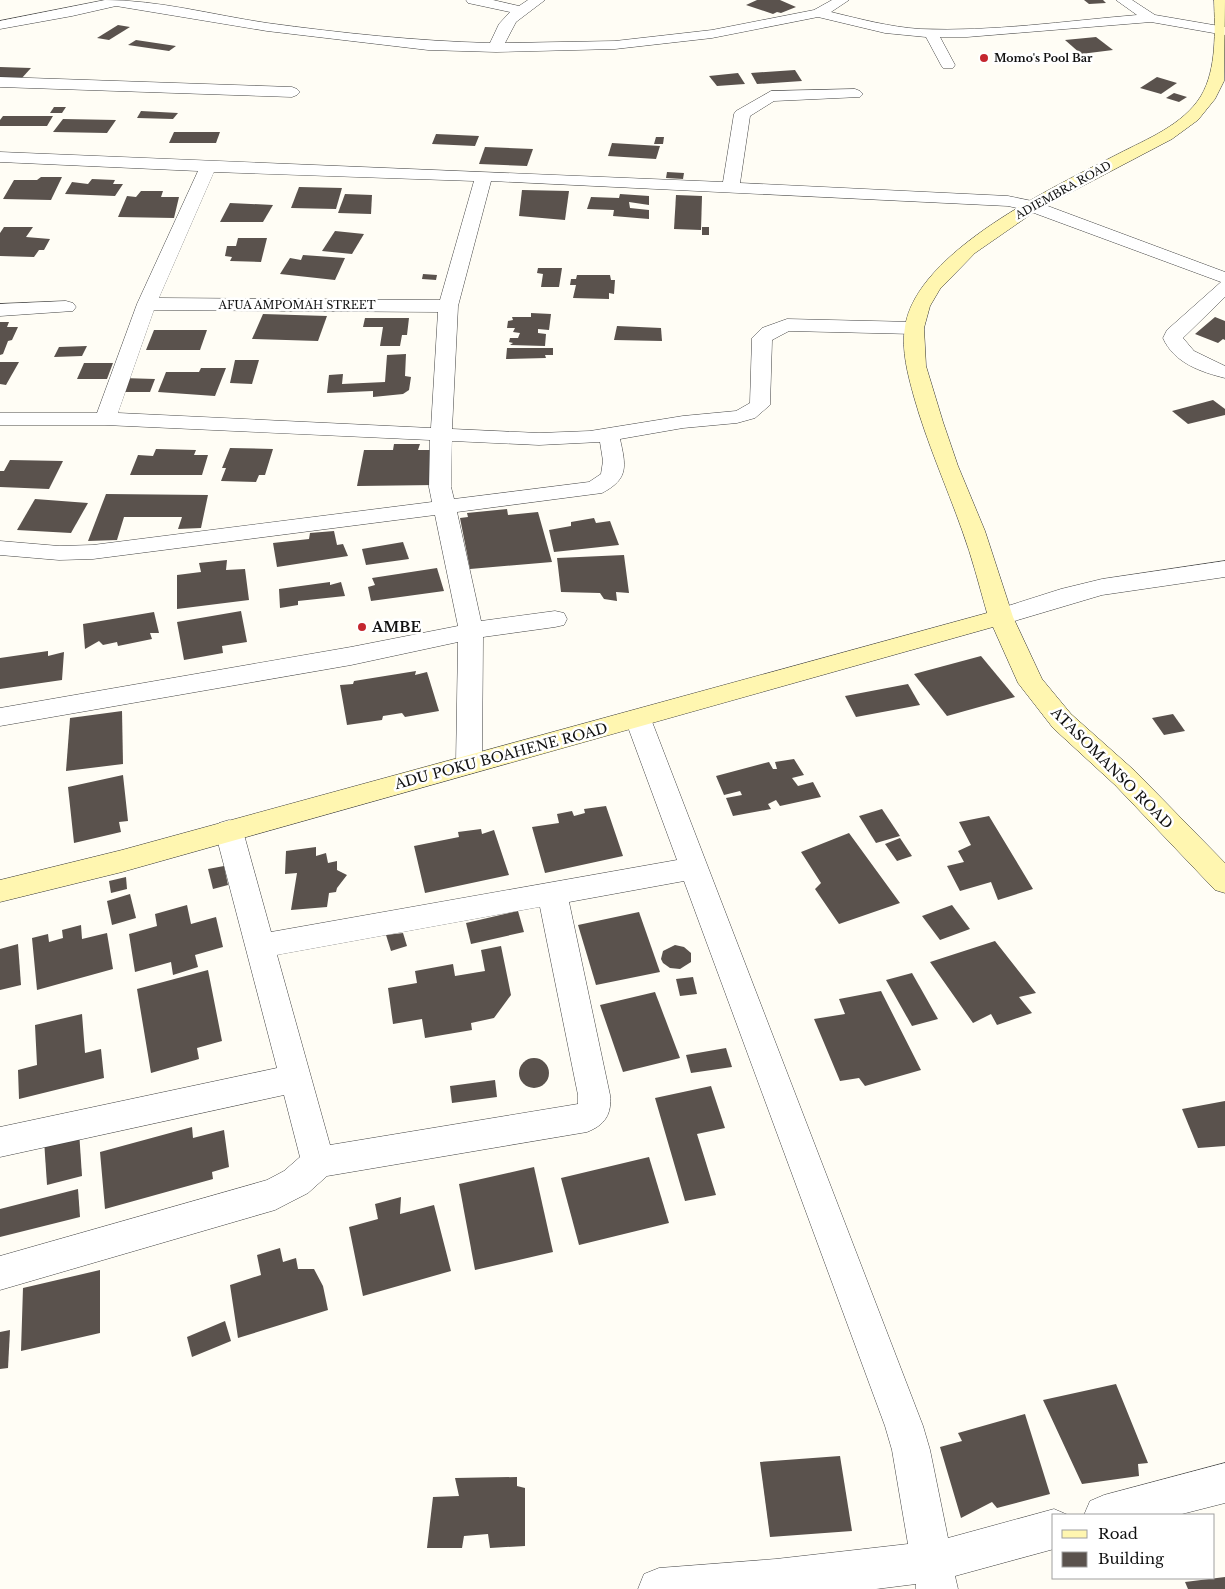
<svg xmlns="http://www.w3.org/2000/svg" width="1225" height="1589" font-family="'Libre Baskerville',serif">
  <rect width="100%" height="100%" fill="#fffdf5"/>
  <g fill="#5a524d">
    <polygon points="757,0 780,0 796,7 781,13 777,12 773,14 746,5"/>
    <polygon points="1084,0 1103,0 1106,3 1089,4"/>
    <polygon points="118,25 130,27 109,40 97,38"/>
    <polygon points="1096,37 1113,50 1081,54 1065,40"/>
    <polygon points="136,40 176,46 169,51 128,45"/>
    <polygon points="0,67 31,68 21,79 0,78"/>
    <polygon points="795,70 802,81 757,84 751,73"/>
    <polygon points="738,73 745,84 717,86 709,76"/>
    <polygon points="1157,77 1177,83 1161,94 1140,88"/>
    <polygon points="1174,93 1187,97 1179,102 1166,98"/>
    <polygon points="54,107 66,107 62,113 50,113"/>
    <polygon points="141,111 178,113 173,119 137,118"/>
    <polygon points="3,116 53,116 47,126 0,126 0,120"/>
    <polygon points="63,119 116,120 107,133 53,132"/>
    <polygon points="174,132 220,132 216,143 169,143"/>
    <polygon points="436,134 479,136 475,146 432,144"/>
    <polygon points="656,137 664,137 663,144 654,144"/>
    <polygon points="612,143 660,146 656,159 608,156"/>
    <polygon points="485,147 533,149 527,166 479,164"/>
    <polygon points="667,172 684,173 683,179 666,178"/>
    <polygon points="41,177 62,177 51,200 3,199 14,180 37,180"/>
    <polygon points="92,179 115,180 113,184 123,184 115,196 65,194 72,182 88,184"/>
    <polygon points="299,187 342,188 336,209 291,208"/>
    <polygon points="522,190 569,191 565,220 519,216"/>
    <polygon points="141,191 163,191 161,197 179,197 174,218 118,217 127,196 136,197"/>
    <polygon points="345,194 372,195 371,214 338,213"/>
    <polygon points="620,194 649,196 649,205 629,202 630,208 649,210 649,219 613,216 614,210 587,209 591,197 619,198"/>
    <polygon points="676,195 702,196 701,230 674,229"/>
    <polygon points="230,203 273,205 263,222 220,222"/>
    <polygon points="4,227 33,227 26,237 50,239 44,250 39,250 34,257 0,256 0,233"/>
    <rect x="702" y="227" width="7" height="8"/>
    <polygon points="335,231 364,234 352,254 322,251"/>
    <polygon points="238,238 267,238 261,262 230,261 232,257 225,256 227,246 236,246"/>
    <polygon points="303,255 345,258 335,280 280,274 290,258 301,260"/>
    <polygon points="538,268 562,268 559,287 541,287 543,274 537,273"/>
    <polygon points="423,274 437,275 436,280 422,279"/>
    <polygon points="577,275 610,275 611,280 615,280 614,294 609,293 609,299 573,298 576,285 570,285 571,279 576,279"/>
    <polygon points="531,313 551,314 549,330 538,329 538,333 546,334 545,346 510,345 513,343 509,342 510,338 518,338 520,333 513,332 515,328 507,328 508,321 513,320 512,317 531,317"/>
    <polygon points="263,314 327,316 318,341 252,339"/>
    <polygon points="1215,317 1225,321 1225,340 1223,339 1218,343 1195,334"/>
    <polygon points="365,318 409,318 407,335 402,335 400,346 380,346 383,327 363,327"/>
    <polygon points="0,322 9,322 7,327 18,327 12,340 8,341 3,354 0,355"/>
    <polygon points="617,326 661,328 662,341 614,340"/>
    <polygon points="154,330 207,330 200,350 146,350"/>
    <polygon points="87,346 82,356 54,357 59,347"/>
    <polygon points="507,348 553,348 553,355 545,355 546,358 506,359"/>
    <polygon points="406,354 405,376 411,377 409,390 403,394 373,397 373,391 327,393 329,375 343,374 342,384 385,382 387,355"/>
    <polygon points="235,360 259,360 252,384 230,383"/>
    <polygon points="0,362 19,362 6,385 0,384"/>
    <polygon points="84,363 113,363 107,379 77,379"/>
    <polygon points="201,368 226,368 215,396 158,392 166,372 199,372"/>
    <polygon points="123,378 155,379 150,392 117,392"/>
    <polygon points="1213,400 1225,409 1225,415 1188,424 1172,411"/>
    <polygon points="394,444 420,444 418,450 434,450 435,485 357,486 364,450 393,450"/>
    <polygon points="230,448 273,449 265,475 259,475 256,482 221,481 226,468 222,468"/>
    <polygon points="156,449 196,450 194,455 208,455 202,475 130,475 138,455 153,456"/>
    <polygon points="10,460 63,461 49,489 0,487 0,471 4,471"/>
    <polygon points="106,494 208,495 201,528 178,529 182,517 124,517 117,540 88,541"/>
    <polygon points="35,499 88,503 71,533 17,530"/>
    <polygon points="507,509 508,515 538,512 552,562 470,569 460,518 468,517 467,513"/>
    <polygon points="594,518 596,523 610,521 619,545 554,552 549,530 571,526 571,522"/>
    <polygon points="334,531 337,545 343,544 348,556 277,567 273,543 309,539 310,533"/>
    <polygon points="403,542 409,559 366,565 362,549"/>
    <polygon points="624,555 629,593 616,592 617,601 604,599 600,593 561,592 557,558"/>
    <polygon points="227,560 226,570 245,569 249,600 177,609 177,575 201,572 199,563"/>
    <polygon points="437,568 444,591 371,601 368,587 375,585 372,578"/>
    <polygon points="330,582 330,585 341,582 345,596 298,601 298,605 280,608 279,589"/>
    <polygon points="241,611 247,642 222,646 223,653 184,660 177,622"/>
    <polygon points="154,612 159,633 150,633 152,639 118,646 117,642 103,645 99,641 85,649 83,624"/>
    <polygon points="48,651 48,656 64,652 62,680 0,689 0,658"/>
    <polygon points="981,656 1015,697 947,716 914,674"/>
    <polygon points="416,671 415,675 427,672 439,711 405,717 402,713 383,716 382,720 347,725 340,685 353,684 354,681"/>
    <polygon points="908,684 920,705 856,717 845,696"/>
    <polygon points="122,711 123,764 66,771 70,718"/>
    <polygon points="1173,714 1185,731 1164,735 1152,718"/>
    <polygon points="794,759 804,775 792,778 798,786 813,782 821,797 780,806 776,800 768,804 771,809 733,816 726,798 742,795 740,791 724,795 716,776 769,762 773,769 777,769 775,762"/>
    <polygon points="123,775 128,821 119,822 121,832 74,843 68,787"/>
    <polygon points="606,806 623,856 545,873 532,827 559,823 557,814 572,811 574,816 585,813 584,809"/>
    <polygon points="882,809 900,836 876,843 859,816"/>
    <polygon points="989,816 1033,889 998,900 991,882 960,891 947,866 964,862 958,851 971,845 959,822"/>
    <polygon points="481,829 482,834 494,830 509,875 425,893 414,846 459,837 458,832"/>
    <polygon points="849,833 900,903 839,924 815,889 821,883 801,852"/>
    <polygon points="900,838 912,856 897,861 885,844"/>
    <polygon points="316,847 316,856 326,853 328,863 337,861 337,870 347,875 337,888 336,892 329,893 327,907 291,910 297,873 285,874 286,851"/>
    <polygon points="224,866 228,885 213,889 208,869"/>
    <polygon points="126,877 127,889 111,893 109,881"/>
    <polygon points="130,894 136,918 112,925 107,901"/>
    <polygon points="187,905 191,924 216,917 223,947 195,955 198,967 173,975 171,962 135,972 129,934 157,926 155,914"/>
    <polygon points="952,905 970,929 940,940 922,916"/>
    <polygon points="518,911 524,932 471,944 466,923"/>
    <polygon points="639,912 660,972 596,985 578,925"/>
    <polygon points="81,925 82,939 107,933 113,969 37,990 32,938 48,934 49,942 63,938 62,930"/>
    <polygon points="403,933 407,946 391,951 386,935"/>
    <polygon points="995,941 1036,993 1019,997 1032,1013 997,1025 991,1014 973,1023 930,962"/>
    <polygon points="18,944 21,985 0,990 0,949"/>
    <polygon points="675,945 684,947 691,953 691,962 680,969 670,968 663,963 661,959 663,951"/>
    <polygon points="501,946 511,995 494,1018 471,1023 472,1030 425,1038 422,1019 393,1024 388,988 417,983 415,971 453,964 455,976 485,971 481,950"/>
    <polygon points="208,970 222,1041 197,1048 199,1059 151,1073 137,989"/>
    <polygon points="912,973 938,1019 912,1026 886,980"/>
    <polygon points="693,977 697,994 680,996 676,979"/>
    <polygon points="881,991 921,1070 865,1086 859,1078 840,1081 814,1019 845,1014 839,999"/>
    <polygon points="655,992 680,1058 623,1072 600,1005"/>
    <polygon points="82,1014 85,1053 101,1049 104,1078 19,1099 18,1070 37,1065 35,1025"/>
    <polygon points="726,1048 732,1067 691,1073 686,1055"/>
    <circle cx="534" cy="1073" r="15"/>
    <polygon points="495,1080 497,1097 452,1103 450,1086"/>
    <polygon points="711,1086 725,1128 697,1134 716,1195 685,1201 655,1098"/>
    <polygon points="1225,1101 1225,1146 1198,1148 1182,1109"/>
    <polygon points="192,1127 193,1138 224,1130 229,1167 212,1172 213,1179 105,1209 100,1152"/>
    <polygon points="79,1131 82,1176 47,1185 44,1140"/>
    <polygon points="649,1157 669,1223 579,1245 561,1178"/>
    <polygon points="534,1167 553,1252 475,1270 459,1184"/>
    <polygon points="78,1189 80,1217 0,1237 0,1209"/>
    <polygon points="401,1197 400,1214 434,1205 451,1271 363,1296 349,1227 378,1219 375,1204"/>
    <polygon points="280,1248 283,1262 296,1258 298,1269 314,1269 323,1286 328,1310 238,1338 230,1285 261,1275 257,1255"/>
    <polygon points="100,1270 100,1333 21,1351 23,1288"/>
    <polygon points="225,1321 231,1341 192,1357 187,1337"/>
    <polygon points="10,1330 8,1368 0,1369 0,1332"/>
    <polygon points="1116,1384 1148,1463 1138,1464 1139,1476 1082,1484 1043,1400"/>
    <polygon points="1025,1414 1050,1494 997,1508 992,1502 961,1518 940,1447 962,1441 958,1433"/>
    <polygon points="840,1456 852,1531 770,1537 760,1462"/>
    <polygon points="517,1477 517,1486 525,1488 525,1546 490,1548 488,1534 464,1536 462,1548 427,1548 433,1497 459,1496 455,1478"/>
    <polygon points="1225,1577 1225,1589 1188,1589 1185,1582"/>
  </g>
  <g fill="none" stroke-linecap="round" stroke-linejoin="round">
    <g stroke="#444" stroke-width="1">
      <g id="street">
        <path d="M105,0C159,0 213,15 267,23C341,33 415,41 490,43L499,24L510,12L468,3L466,0H493L519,6L528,0H545L516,22L505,43L615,41L712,30L814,10L832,0H849L831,12C860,19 890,27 920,29C992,32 1065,21 1137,15L1116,0H1132L1155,15L1225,27V35L1151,22L967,37H940L955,65L953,68H943L941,65L926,37L885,33L818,17L712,38L615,49L496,52L428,50L267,31L116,6L72,16L0,29V21Z"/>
        <polygon points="0,77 292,87 297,89 300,92 297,95 292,97 0,87"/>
        <path d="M855,89L860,91L863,94L860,97L774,101L750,116L740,183L1008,196L1037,202L1225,272V297L1183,338L1194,351L1225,366V378C1201,372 1174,363 1163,338L1167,330L1221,282L1026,210L1008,206L491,181L458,306L452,429L539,433L590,431L683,416L736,411L750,403L752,338L762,328L787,319L914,322L921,324L924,328L921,332L914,334L789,331L772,340L770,405L755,418L737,423L683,428L620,439C626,466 629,479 602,493L457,512L481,621L555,611L564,613L567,619L564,625L555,627L483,637L482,764L479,771L469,774L459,771L456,764L458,642L351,665L0,726V708L351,647L458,626L435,515L93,559L59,560L0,555V541L59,546L93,545L432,502L429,487L430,440L105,425H0V413H97L137,304L198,171L0,162V152L723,182L734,114L736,111L771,91ZM214,172L474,181L440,300L159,298ZM154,310L438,312L431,428L118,413ZM452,441L539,445L600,442L603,461L601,474L589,482L454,499L451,487Z"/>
        <polygon points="66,301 73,303 76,307 73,311 0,316 0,304"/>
        <polygon points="1225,561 1225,577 1102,595 1001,625 992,623 989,617 992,611 1061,589 1102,579"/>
        <path d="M638,710L647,712L651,719L923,1426L930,1450L948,1538L1054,1509L1068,1515H1054V1549L955,1576L958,1589H916V1584L876,1589H638L644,1574L659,1568L776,1559L908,1544L892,1450L885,1426L684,881L569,902L610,1095C612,1114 605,1125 587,1132L327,1176L308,1193L275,1210L0,1290V1256L267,1180L284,1171L300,1157L284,1095L0,1157V1127L277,1068L215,831L219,823L229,820L239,823L243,831L271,932L677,860L625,719L629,712ZM540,907L578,1095V1104L330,1145L277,955Z"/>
        <polygon points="1225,1463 1225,1503 1178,1515 1084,1515 1090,1501 1104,1495"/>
      </g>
    </g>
    <g stroke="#333" stroke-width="1">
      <path id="secondary" d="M1214,0H1225L1224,81L1215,99L1198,120L1172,139L1037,210L975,253L940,289L930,306L924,328L926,366L943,422L958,466L985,531L1013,617L1042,679L1071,714L1135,771L1225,863V893L1215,890L1115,785L1053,728L1018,683L993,627L122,872L0,902V880L122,850L987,613C979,585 972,557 962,530C946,485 927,443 914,397C908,375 901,350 905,327C916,251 1056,186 1118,154C1147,139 1183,125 1201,96C1217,69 1215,30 1214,0Z"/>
    </g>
    <use href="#street" fill="#fff" fill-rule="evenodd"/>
    <use href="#secondary" fill="#fff6b0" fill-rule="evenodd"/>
  </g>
  <g fill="#c4262e" stroke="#fff" stroke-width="2">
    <circle cx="984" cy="58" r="5"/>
    <circle cx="362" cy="627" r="5"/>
  </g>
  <g text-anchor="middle" stroke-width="5" stroke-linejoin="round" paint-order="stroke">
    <g font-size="11" font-weight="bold" fill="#111" stroke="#fff" text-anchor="start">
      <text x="994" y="62">Momo's Pool Bar</text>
    </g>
    <g font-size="11" fill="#111" stroke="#fff">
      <text transform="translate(1063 190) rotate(-29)" y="4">ADIEMBRA ROAD</text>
      <text x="297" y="309">AFUA AMPOMAH STREET</text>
    </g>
    <g font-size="14" font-weight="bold" fill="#111" stroke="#fff" text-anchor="start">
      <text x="372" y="632">AMBE</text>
    </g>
    <g font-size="14" fill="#111" stroke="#fff">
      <text transform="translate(501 756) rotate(-15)" y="5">ADU POKU BOAHENE ROAD</text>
      <text transform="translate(1112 768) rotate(45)" y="5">ATASOMANSO ROAD</text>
    </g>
  </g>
  <rect x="1052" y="1514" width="162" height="65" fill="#ffffff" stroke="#a0a0a0"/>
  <rect x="1062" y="1530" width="25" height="8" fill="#fff6b0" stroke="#a0a0a0"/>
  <text x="1098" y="1539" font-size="15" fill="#111111">Road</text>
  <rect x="1062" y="1552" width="25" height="15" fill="#5a524d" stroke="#a0a0a0"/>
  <text x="1098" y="1564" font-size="15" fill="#111111">Building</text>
</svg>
